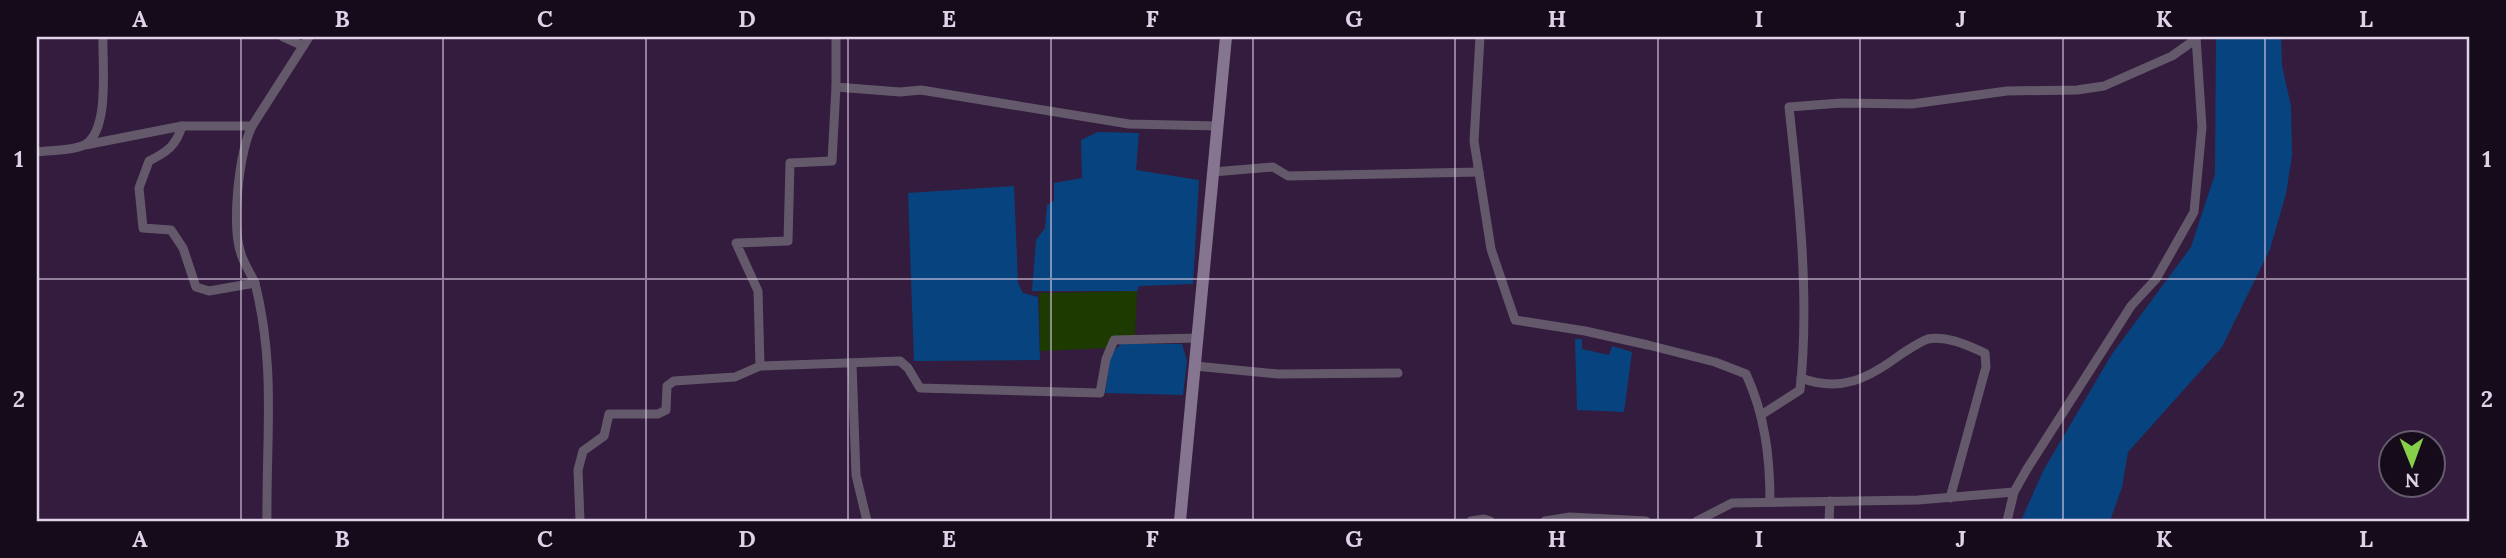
<svg xmlns="http://www.w3.org/2000/svg" width="2506" height="558" font-family="Lora,serif">
  <rect width="100%" height="100%" fill="#331c3e"/>
  <polygon fill="#1d3a00" points="1137,291 1135,339 1126,339 1109,348 1040,351 1039,293"/>
  <g fill="#07447f">
    <polygon points="2216,37 2281,37 2282,66 2291,106 2292,155 2286,194 2270,249 2222,347 2128,452 2122,487 2110,521 2021,521 2043,471 2112,354 2191,247 2215,174"/>
    <polygon points="1098,132 1139,133 1136,170 1199,180 1193,284 1139,286 1137,291 1032,291 1036,240 1045,228 1047,205 1054,201 1054,183 1082,178 1081,140"/>
    <polygon points="1014,186 1018,283 1023,293 1038,297 1040,360 914,361 908,193"/>
    <polygon points="1575,339 1582,339 1582,349 1609,355 1612,346 1632,352 1624,412 1577,410"/>
    <polygon points="1121,344 1182,344 1187,361 1183,395 1105,393 1111,354"/>
  </g>
  <g fill="none" stroke-linecap="round" stroke-linejoin="round">
    <g stroke="#64596a" stroke-width="9">
      <polyline points="283,37 303,46"/>
      <polyline points="836,37 836,87 900,92 921,90 1129,124 1218,126"/>
      <path d="M1480,37L1474,141L1491,249L1515,320L1585,331L1648,345L1715,362L1746,374C1765,415 1770,457 1770,502"/>
      <path d="M252,126C239,154 231,224 241,254C244,264 251,274 255,283"/>
      <polyline points="85,145 182,126"/>
      <path d="M37,152C50,150 75,151 86,144C110,128 102,63 103,37"/>
      <polyline points="1213,172 1273,167 1288,176 1479,172"/>
      <polyline points="852,364 856,475 867,521"/>
      <polyline points="760,366 758,291 736,243 788,241 790,163 832,161 836,87"/>
      <polyline points="1195,366 1278,374 1398,373"/>
      <path d="M1801,378C1841,393 1869,378 1900,355C1908,350 1919,342 1928,339C1947,335 1969,346 1985,353L1986,367L1950,498"/>
      <path d="M1761,415L1800,390C1810,300 1799,198 1789,107L1841,103L1912,104L2007,91L2077,90L2104,86L2172,56L2196,39"/>
      <path d="M267,521C266,437 276,366 255,283L209,291L196,287L183,248L171,230L143,228L139,188L149,161C167,152 176,146 182,126H252L309,37"/>
      <polyline points="580,521 578,470 583,451 604,436 609,414 658,414 666,410 667,386 674,381 735,377 760,366 900,361 908,368 920,388 1100,393 1106,359 1114,340 1198,338"/>
      <polyline points="1471,521 1484,519 1490,521"/>
      <polyline points="1545,521 1570,517 1646,521"/>
      <polyline points="1697,521 1732,503 1918,500 2014,492"/>
      <polyline points="1829,521 1830,501"/>
      <polyline points="2007,521 2014,492 2027,469 2131,306 2156,279 2194,212 2202,127 2196,37"/>
    </g>
    <polyline stroke="#867590" stroke-width="12" points="1180,521 1226,37"/>
  </g>
  <path fill="none" stroke="#e0d2e8" stroke-width="2" stroke-opacity="0.55" d="M241,37V521M443,37V521M646,37V521M848,37V521M1051,37V521M1253,37V521M1455,37V521M1658,37V521M1860,37V521M2063,37V521M2265,37V521M37,279H2469"/>
  <rect width="2506" height="558" fill="none" stroke="#150b1a" stroke-width="77"/>
  <g transform="translate(2412 464) rotate(179)"><circle r="33" fill="#150b1a" stroke="#665b6c" stroke-width="2"/>
  <path d="M0-5L12 26L0 18L-12 26Z" fill="#87cf4b"/>
  <text y="-10" font-size="19" font-weight="bold" text-anchor="middle" fill="#e0d2e8">N</text>
  </g>
  <rect x="38" y="38" width="2430" height="482" fill="none" stroke="#e0d2e8" stroke-width="2.5"/>
  <g font-size="23" text-anchor="middle" font-weight="bold" fill="#e0d2e8">
    <text x="140" y="27">A</text>
    <text x="342" y="27">B</text>
    <text x="545" y="27">C</text>
    <text x="747" y="27">D</text>
    <text x="949" y="27">E</text>
    <text x="1152" y="27">F</text>
    <text x="1354" y="27">G</text>
    <text x="1557" y="27">H</text>
    <text x="1759" y="27">I</text>
    <text x="1961" y="27">J</text>
    <text x="2164" y="27">K</text>
    <text x="2366" y="27">L</text>
    <text x="19" y="167">1</text>
    <text x="2487" y="167">1</text>
    <text x="19" y="407">2</text>
    <text x="2487" y="407">2</text>
    <text x="140" y="547">A</text>
    <text x="342" y="547">B</text>
    <text x="545" y="547">C</text>
    <text x="747" y="547">D</text>
    <text x="949" y="547">E</text>
    <text x="1152" y="547">F</text>
    <text x="1354" y="547">G</text>
    <text x="1557" y="547">H</text>
    <text x="1759" y="547">I</text>
    <text x="1961" y="547">J</text>
    <text x="2164" y="547">K</text>
    <text x="2366" y="547">L</text>
  </g>
</svg>
